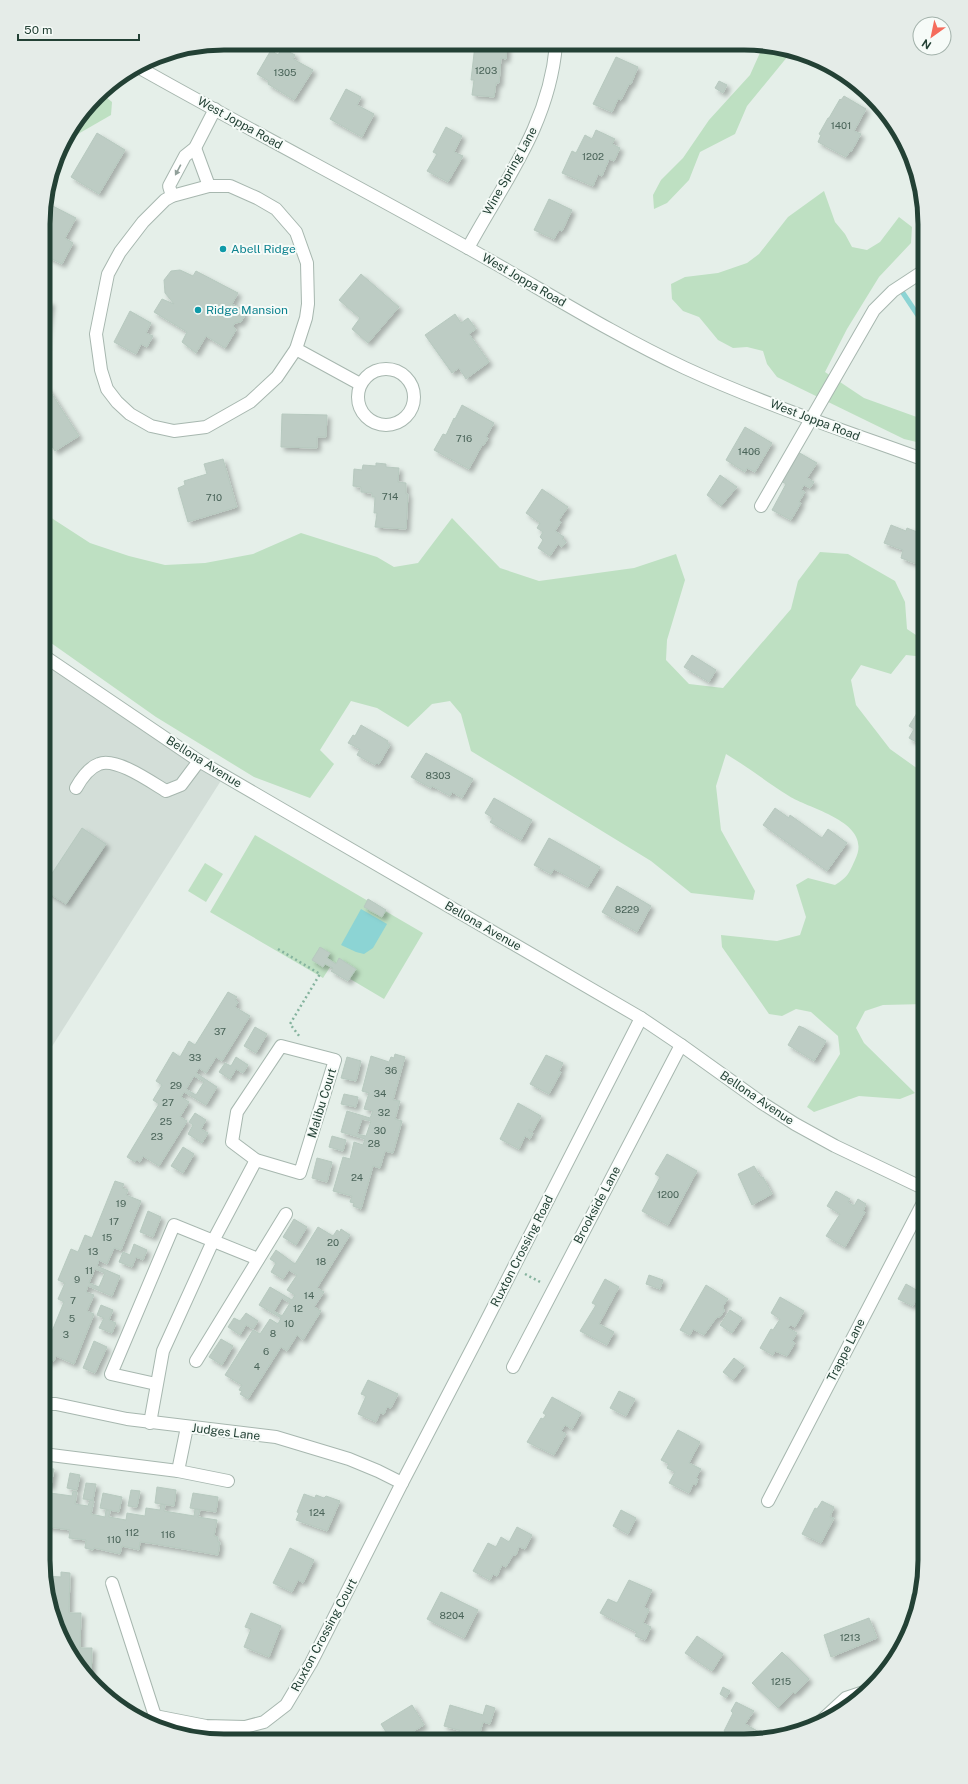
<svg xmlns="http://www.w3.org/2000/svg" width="968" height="1784" font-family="'Public Sans',sans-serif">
  <defs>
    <filter id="shadow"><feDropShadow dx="3.5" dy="3.5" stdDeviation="2" flood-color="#0004"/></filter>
  </defs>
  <rect width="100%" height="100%" fill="#e5efe9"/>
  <polygon fill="#d3ded8" points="44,660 222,779 44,1059"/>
  <g fill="#bee0c2">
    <polygon points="763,46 779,46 789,50 788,56 747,106 735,134 700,152 689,180 667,203 654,209 653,195 661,180 683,158 709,120 750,75"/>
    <polygon points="101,93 112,102 111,115 78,134 71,131"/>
    <polygon points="824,191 835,222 845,234 852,247 867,250 880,242 899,217 912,227 911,243 879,277 847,329 825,372 864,398 925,420 925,444 904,439 777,377 767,364 763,351 747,347 733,348 718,340 699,317 683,311 672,299 671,284 685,277 718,273 747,263 759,254 788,217"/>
    <path d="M44,512L53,519L90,543L129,556L165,565L205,563L253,554L301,533L377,557L394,567L418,563L452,518L500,568L539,581L634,568L676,554L685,580L667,640L666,660L689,684L723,688L791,609L798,581L820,552L848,554L895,581L905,602L907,629L916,635L925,631V657L906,655L891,674L861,665L851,680L856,705L890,749L925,774V903C919,915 916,927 925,940V1004L883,1005L865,1011L856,1028L864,1043L915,1093L900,1099L859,1096L814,1112L807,1107L840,1054L838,1036L811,1012L796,1009L782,1016L769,1014L722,947L721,935L777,941L800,935L806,917L796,885L808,878L835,885C848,877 849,873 855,860C874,822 811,810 789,796C768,783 748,767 726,754L716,786L721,830L755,891L753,900L691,893L651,861L471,751L461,714L450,701L432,704L408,727L377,708L351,701L320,750L334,764L310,798L254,777L156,717L44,638Z"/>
    <polygon points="255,835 423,933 384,999 330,967 323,978 210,912"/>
    <polygon points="205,863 223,874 206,902 188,891"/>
  </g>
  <polygon fill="#8cd4d4" points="361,909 387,924 373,948 364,954 356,952 341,945"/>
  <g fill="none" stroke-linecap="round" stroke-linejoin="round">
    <polyline stroke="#8cd4d4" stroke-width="5" points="903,293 925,326"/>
  </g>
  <g fill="#bdccc4" stroke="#b7c9bf" fill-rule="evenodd" filter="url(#shadow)">
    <polygon points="475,45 507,45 506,59 501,58 499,83 496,83 494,97 472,95 474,80 471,80"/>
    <polygon points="282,48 295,55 293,59 313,70 294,100 268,84 269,81 257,74 271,50 278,55"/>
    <polygon points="616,57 638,67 631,84 629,84 621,100 618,99 612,112 593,104"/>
    <polygon points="719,81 727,85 723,93 715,88"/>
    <polygon points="346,89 361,97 357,105 374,114 362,137 330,119"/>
    <polygon points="844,96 866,109 854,131 861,134 851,152 850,151 846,157 818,142 821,135 819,134 828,118 829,118 840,99 841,100"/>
    <polygon points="446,127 462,136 454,152 463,156 448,182 427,171 437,154 433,152"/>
    <polygon points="596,130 615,139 612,144 620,148 614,161 609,159 602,176 598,174 593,186 562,173 572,151 576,153 585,135 592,139"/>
    <polygon points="97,133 125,150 99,194 71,177"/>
    <polygon points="549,199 572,210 562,231 559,230 554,239 534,230"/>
    <polygon points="45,202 76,218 65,238 73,243 62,264 44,255"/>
    <polygon points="180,270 193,276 196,271 238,293 232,304 240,308 245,315 241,322 235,323 233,326 236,330 225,348 206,336 196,353 182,342 187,332 154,312 162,299 174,304 165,293 164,280 171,271"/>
    <polygon points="361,274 399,307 368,343 352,329 360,318 339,300"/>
    <polygon points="44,301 51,302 44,349"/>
    <polygon points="130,311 151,323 146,333 153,336 147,347 141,344 136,354 114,342"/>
    <polygon points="455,314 461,323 468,318 476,329 469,334 489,362 466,379 459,368 452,373 425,335"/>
    <polygon points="48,388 79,436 55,451 44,434 44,390"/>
    <polygon points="462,405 494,423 486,437 488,438 484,445 482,445 469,469 434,450 443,434 446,435 454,418 455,419"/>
    <polygon points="282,414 327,415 326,437 317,437 317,448 281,447"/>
    <polygon points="745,427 772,443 755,472 747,468 745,472 726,460"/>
    <polygon points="798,452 817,463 807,478 814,482 810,488 804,485 801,490 805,492 799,502 801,503 791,520 772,510 786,484 781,481"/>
    <polygon points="223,459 237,507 188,522 178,488 185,485 184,481 207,474 204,464"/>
    <polygon points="376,463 386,464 386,467 399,468 398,482 406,483 406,494 408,494 406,529 375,527 377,513 374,513 375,497 372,497 372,493 361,492 361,487 353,486 354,469 362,470 363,465 376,466"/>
    <polygon points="720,475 737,487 721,506 707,495"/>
    <polygon points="542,489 568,507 559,520 561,522 555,531 564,537 562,539 566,542 562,547 558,544 550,556 538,548 543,540 540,537 543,532 537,528 540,523 526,513"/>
    <polygon points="891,525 906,531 907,528 925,535 925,567 901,558 903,550 884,543"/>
    <polygon points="692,655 716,670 709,682 684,667"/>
    <polygon points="925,700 925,742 923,746 909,738 914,729 909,726"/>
    <polygon points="361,725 388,741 387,743 390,745 379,764 376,763 375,765 357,755 360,749 348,743 353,735 355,736"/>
    <polygon points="426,753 473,779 462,798 452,792 450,796 432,786 431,788 411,777"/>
    <polygon points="494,798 532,820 521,840 490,822 493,818 485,813"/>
    <polygon points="775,808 789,818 790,815 822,838 828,829 847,843 827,871 763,825"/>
    <polygon points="82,828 106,844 66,904 44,890 44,874 49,878"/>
    <polygon points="549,838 600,867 588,887 554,869 551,874 534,865"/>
    <polygon points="617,886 651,906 637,932 602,912"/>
    <polygon points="368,899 386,910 382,917 364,907"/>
    <polygon points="320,947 330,953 327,958 336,964 339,958 356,969 348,981 331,971 333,968 325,964 323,967 312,960"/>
    <path d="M228,992L237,997L235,1000L238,1002L235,1007L250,1016L222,1061L216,1057L206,1073L199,1068L196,1073L217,1087L206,1105L184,1092L181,1097L189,1102L180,1117L187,1121L159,1166L143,1156L140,1162L137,1160L135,1162L127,1157L159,1104L153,1100L162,1085L156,1081L173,1052L180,1057L189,1041L195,1045ZM194,1076L204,1082L196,1095L186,1089Z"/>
    <polygon points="799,1026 804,1028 826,1041 814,1061 788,1045"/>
    <polygon points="255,1027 267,1034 256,1053 244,1046"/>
    <path d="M395,1054L405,1057L393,1100L400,1101L395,1119L402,1121L393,1153L385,1151L380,1168L373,1166L361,1209L353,1206L354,1203L350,1202L352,1196L333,1191L343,1157L350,1159L354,1142L363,1145L365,1139L341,1132L347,1111L370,1118L373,1111L364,1109L369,1093L362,1091L371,1056L389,1062L391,1057L394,1058ZM362,1119L371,1121L366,1136L357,1134Z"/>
    <polygon points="546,1055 563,1063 559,1071 561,1072 549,1094 530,1084"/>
    <polygon points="236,1057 248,1065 243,1073 236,1069 230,1079 219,1072 225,1063 231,1066"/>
    <polygon points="347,1057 361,1061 356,1081 341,1078"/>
    <polygon points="344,1094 358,1097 356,1107 341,1104"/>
    <polygon points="518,1103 541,1116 533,1131 529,1129 529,1131 533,1133 530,1139 525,1136 519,1149 500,1139"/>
    <polygon points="195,1113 206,1120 201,1129 208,1133 202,1143 188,1134 193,1125 189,1122"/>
    <polygon points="332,1136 346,1140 343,1151 329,1147"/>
    <polygon points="183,1147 194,1154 183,1173 171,1166"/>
    <polygon points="667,1154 697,1171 668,1225 642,1211 660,1177 655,1174"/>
    <polygon points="317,1158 332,1162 327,1182 312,1178"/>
    <polygon points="754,1166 761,1178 763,1177 772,1194 752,1205 738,1174"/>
    <path d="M115,1181L124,1184L122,1188L128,1190L126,1195L141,1201L121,1250L114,1248L107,1264L99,1260L97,1266L120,1276L112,1296L88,1286L86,1292L94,1295L87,1311L94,1314L74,1364L56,1356L54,1361L51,1360L49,1363L43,1360V1353L64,1302L58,1299L65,1283L58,1280L71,1249L78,1252L85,1235L92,1238ZM95,1269L105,1273L99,1287L89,1283Z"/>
    <polygon points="836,1191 850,1199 848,1202 854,1206 858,1199 866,1204 863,1211 865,1212 845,1247 826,1236 840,1214 827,1206"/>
    <polygon points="148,1211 161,1217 153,1237 140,1232"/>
    <polygon points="294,1219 307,1227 296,1245 283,1237"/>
    <path d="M318,1227L333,1236L337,1230L340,1232L341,1229L350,1235L317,1288L324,1292L314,1307L321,1311L303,1340L297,1335L287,1351L281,1347L248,1399L240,1394L242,1391L239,1390L242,1385L225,1375L253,1330L260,1334L270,1319L278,1324L281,1318L259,1305L270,1287L292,1300L295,1295L287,1290L297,1275L289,1270L283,1279L271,1272L276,1263L270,1259L276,1250L295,1264ZM282,1298L290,1303L282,1316L274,1311Z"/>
    <polygon points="134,1244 147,1250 143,1260 136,1257 132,1267 119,1262 123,1252 130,1255"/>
    <polygon points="649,1275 663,1280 660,1289 646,1284"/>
    <polygon points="605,1279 619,1287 599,1324 614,1332 607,1345 580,1331 596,1305 592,1303"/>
    <polygon points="906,1284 925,1295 925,1307 915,1302 913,1306 898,1299"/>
    <polygon points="706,1285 728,1299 723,1306 724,1311 721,1316 716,1318 704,1335 693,1329 690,1335 680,1330"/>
    <polygon points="780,1297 804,1311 795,1327 791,1325 788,1328 797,1333 792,1341 795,1343 787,1356 775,1351 773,1355 760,1348 771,1329 773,1330 780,1319 771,1313"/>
    <polygon points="101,1305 113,1310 109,1320 116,1323 112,1333 99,1328 104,1318 97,1315"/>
    <polygon points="730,1310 742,1318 732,1333 720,1325"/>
    <polygon points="246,1313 258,1321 253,1329 246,1325 240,1335 228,1327 234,1318 240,1321"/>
    <polygon points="221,1339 233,1346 222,1365 209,1357"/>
    <polygon points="94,1341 107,1347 95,1373 83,1368"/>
    <polygon points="734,1358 744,1366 733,1380 723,1372"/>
    <polygon points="368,1380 398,1394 391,1408 387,1407 384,1414 380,1413 376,1422 358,1414 366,1396 361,1394"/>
    <polygon points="619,1391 635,1399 626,1416 610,1408"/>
    <polygon points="552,1397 581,1413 572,1429 565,1425 561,1431 566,1434 554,1455 527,1442 541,1418 543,1419 546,1415 543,1413"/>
    <polygon points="678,1430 700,1442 689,1463 701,1469 696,1478 698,1479 696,1485 693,1484 689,1493 669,1483 675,1472 667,1468 669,1464 661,1460"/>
    <polygon points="43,1468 54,1469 51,1486 43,1484"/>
    <polygon points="70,1473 80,1475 77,1490 67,1488"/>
    <polygon points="86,1483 96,1484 93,1500 83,1499"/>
    <polygon points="157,1487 176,1490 174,1506 155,1503"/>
    <polygon points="131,1490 140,1491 137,1507 128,1506"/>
    <polygon points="73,1491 77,1492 75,1504 88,1506 90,1500 94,1501 91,1514 105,1517 106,1510 110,1511 109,1517 126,1520 127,1513 145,1516 146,1508 160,1510 161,1504 165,1505 164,1511 194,1516 195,1509 200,1510 198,1517 217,1520 214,1536 218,1537 218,1542 220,1542 218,1555 149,1543 140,1542 139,1550 122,1546 120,1554 94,1548 93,1550 85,1548 86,1540 69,1538 70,1530 43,1526 43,1492 72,1496"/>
    <polygon points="103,1493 122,1497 119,1512 100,1508"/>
    <polygon points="193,1493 218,1497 216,1512 190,1508"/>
    <polygon points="304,1494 315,1498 316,1495 324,1498 326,1496 340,1501 327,1531 296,1520 299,1513 297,1512"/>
    <polygon points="822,1501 834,1507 830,1517 834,1518 821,1543 802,1534 815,1508 817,1509"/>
    <polygon points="621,1510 636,1518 628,1534 613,1526"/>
    <polygon points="517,1527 532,1535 525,1549 519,1547 516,1555 513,1555 506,1567 502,1565 497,1576 493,1574 490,1580 473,1571 488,1543 496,1547 501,1537 509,1542"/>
    <polygon points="290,1548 314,1560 303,1583 298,1580 292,1592 273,1583"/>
    <polygon points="61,1572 70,1573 69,1613 81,1613 80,1648 92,1648 91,1680 74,1661 53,1619 46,1576 61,1577"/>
    <polygon points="629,1580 652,1590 644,1607 649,1610 643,1623 651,1627 645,1640 635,1636 637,1632 600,1613 608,1599 617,1603"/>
    <polygon points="441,1592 478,1610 464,1638 427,1619"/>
    <polygon points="912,1594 920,1595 915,1619 910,1630"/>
    <polygon points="251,1613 281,1626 269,1657 244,1647 251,1629 245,1627"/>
    <polygon points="869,1618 877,1638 831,1657 824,1635"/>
    <polygon points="697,1636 723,1654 712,1671 685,1653"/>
    <polygon points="782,1652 809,1679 795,1694 793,1692 778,1708 752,1683"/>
    <polygon points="723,1687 730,1691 726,1698 720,1694"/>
    <polygon points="736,1702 754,1711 745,1724 761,1733 758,1739 733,1741 734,1737 724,1731 733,1713 731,1711"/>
    <polygon points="412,1705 424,1725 399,1740 391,1740 381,1724"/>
    <polygon points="450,1705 483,1715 486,1705 495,1708 490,1724 483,1722 479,1736 444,1726"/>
  </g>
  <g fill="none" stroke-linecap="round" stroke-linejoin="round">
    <g stroke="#a7b7af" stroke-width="14">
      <g id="minor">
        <path d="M138,67C248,129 359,187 468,248C540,288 610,333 685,368C763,404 845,431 925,460"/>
        <polyline points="195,148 209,186"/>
        <polygon points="209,186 230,186 257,198 276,209 296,232 307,263 308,304 306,318 296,349 277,377 250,402 206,427 174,431 151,426 130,414 117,402 107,389 101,370 96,334 108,274 120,252 143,222 165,200 172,196"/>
        <polyline points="172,196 169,186 185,156 195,148 215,109"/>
        <path d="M468,248C505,180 549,125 556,45"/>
        <polyline points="296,349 360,384"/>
        <circle cx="386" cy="397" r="28"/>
        <polyline points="761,506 874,310 893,291 925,270"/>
        <polyline points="44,656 199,761 641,1018 681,1045 762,1103 795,1124 835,1146 925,1189"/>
        <path d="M76,788C81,779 88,768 99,764C116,757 151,782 166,791L181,785L199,761"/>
        <polygon points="281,1046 335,1060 300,1173 256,1160 232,1142 237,1112"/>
        <polyline points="196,1361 286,1214"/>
        <polyline points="513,1367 681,1045"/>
        <polyline points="156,1384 111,1374 174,1225 258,1259"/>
        <polyline points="43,1404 56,1404 127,1419 276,1437 349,1459 378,1471 402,1483"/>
        <polyline points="43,1419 46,1404"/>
        <polyline points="150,1423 163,1351 213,1241 256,1160"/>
        <polyline points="43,1454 178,1471 228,1481"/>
        <polyline points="178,1471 187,1427"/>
        <polyline points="768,1501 925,1199"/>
        <polyline points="112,1583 155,1716"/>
        <polyline points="155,1716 206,1726 245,1727 264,1722 286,1705 311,1663 402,1483 477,1339 641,1018"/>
        <polyline points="820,1722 846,1698 867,1691"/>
      </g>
    </g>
    <g stroke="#85b39e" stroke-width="2.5" stroke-dasharray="2 3" stroke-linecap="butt">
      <polyline points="278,949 320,974 290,1024 300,1037"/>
      <polyline points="525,1274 542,1283"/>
    </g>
    <use href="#minor" stroke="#fff" stroke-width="12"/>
  </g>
  <defs><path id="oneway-solid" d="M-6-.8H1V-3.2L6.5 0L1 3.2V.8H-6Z"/></defs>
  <use fill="#91a09a" href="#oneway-solid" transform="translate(178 170) rotate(118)"/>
  <g fill="#0f9aa8" stroke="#f6fbf8" stroke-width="1.5">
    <circle cx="223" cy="249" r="4"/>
    <circle cx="198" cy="310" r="4"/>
  </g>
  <g text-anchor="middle" stroke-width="4" stroke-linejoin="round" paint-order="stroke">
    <g font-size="10" fill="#4a6459">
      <text x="486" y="74">1203</text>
      <text x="285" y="76">1305</text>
      <text x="841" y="129">1401</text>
      <text x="593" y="160">1202</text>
      <text x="464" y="442">716</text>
      <text x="749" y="455">1406</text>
      <text x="390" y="500">714</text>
      <text x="214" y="501">710</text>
      <text x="438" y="779">8303</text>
      <text x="627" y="913">8229</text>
      <text x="220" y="1035">37</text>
      <text x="195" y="1061">33</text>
      <text x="391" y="1074">36</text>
      <text x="176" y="1089">29</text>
      <text x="380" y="1097">34</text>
      <text x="168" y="1106">27</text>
      <text x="384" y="1116">32</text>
      <text x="166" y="1125">25</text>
      <text x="380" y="1134">30</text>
      <text x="157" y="1140">23</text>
      <text x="374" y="1147">28</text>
      <text x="357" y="1181">24</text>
      <text x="668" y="1198">1200</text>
      <text x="121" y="1207">19</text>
      <text x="114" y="1225">17</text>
      <text x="107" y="1241">15</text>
      <text x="333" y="1246">20</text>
      <text x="93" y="1255">13</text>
      <text x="321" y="1265">18</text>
      <text x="89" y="1274">11</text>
      <text x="77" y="1283">9</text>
      <text x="309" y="1299">14</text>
      <text x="73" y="1304">7</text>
      <text x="298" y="1312">12</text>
      <text x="72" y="1322">5</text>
      <text x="289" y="1327">10</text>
      <text x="273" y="1337">8</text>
      <text x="66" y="1338">3</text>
      <text x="266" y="1355">6</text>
      <text x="257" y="1370">4</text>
      <text x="317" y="1516">124</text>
      <text x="132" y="1536">112</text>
      <text x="168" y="1538">116</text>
      <text x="114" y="1543">110</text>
      <text x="452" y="1619">8204</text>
      <text x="850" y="1641">1213</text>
      <text x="781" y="1685">1215</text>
    </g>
    <g font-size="12" fill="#234135" stroke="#f6fbf8">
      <text transform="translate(240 123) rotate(29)" y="4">West Joppa Road</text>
      <text transform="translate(510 171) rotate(-61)" y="4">Wine Spring Lane</text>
      <text transform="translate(524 280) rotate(30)" y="4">West Joppa Road</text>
      <text transform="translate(815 420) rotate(21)" y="4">West Joppa Road</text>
      <text transform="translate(204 762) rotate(32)" y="4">Bellona Avenue</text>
      <text transform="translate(483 926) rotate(30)" y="4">Bellona Avenue</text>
      <text transform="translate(757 1098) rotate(34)" y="4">Bellona Avenue</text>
      <text transform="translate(322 1103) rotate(-73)" y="4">Malibu Court</text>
      <text transform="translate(597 1205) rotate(-62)" y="4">Brookside Lane</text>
      <text transform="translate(522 1251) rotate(-63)" y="4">Ruxton Crossing Road</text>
      <text transform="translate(846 1350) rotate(-63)" y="4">Trappe Lane</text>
      <text transform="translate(226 1432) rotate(7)" y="4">Judges Lane</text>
      <text transform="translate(324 1635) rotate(-62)" y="4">Ruxton Crossing Court</text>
    </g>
    <g font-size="12" fill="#0d838f" stroke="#f6fbf8" text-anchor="start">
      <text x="231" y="253">Abell Ridge</text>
      <text x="206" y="314">Ridge Mansion</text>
    </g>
  </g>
  <path d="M0 0H968V1784H0ZM224 50H744A174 174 0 0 1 918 224V1560A174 174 0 0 1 744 1734H224A174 174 0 0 1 50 1560V224A174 174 0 0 1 224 50Z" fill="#e5ece8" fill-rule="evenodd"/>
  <path fill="none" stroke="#234135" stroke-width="5" d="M224 50H744A174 174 0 0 1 918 224V1560A174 174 0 0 1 744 1734H224A174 174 0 0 1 50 1560V224A174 174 0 0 1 224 50Z"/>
  <g transform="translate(932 36) rotate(213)"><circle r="19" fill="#f6fbf8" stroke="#a2b1aa"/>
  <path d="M0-3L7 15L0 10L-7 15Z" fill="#f56c5c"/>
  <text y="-6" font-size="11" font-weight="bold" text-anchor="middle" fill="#234135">N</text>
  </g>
  <path d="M18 34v6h121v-6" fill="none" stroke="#234135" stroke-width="2"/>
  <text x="24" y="34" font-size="12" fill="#234135" stroke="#f6fbf8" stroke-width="3" paint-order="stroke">50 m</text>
</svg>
